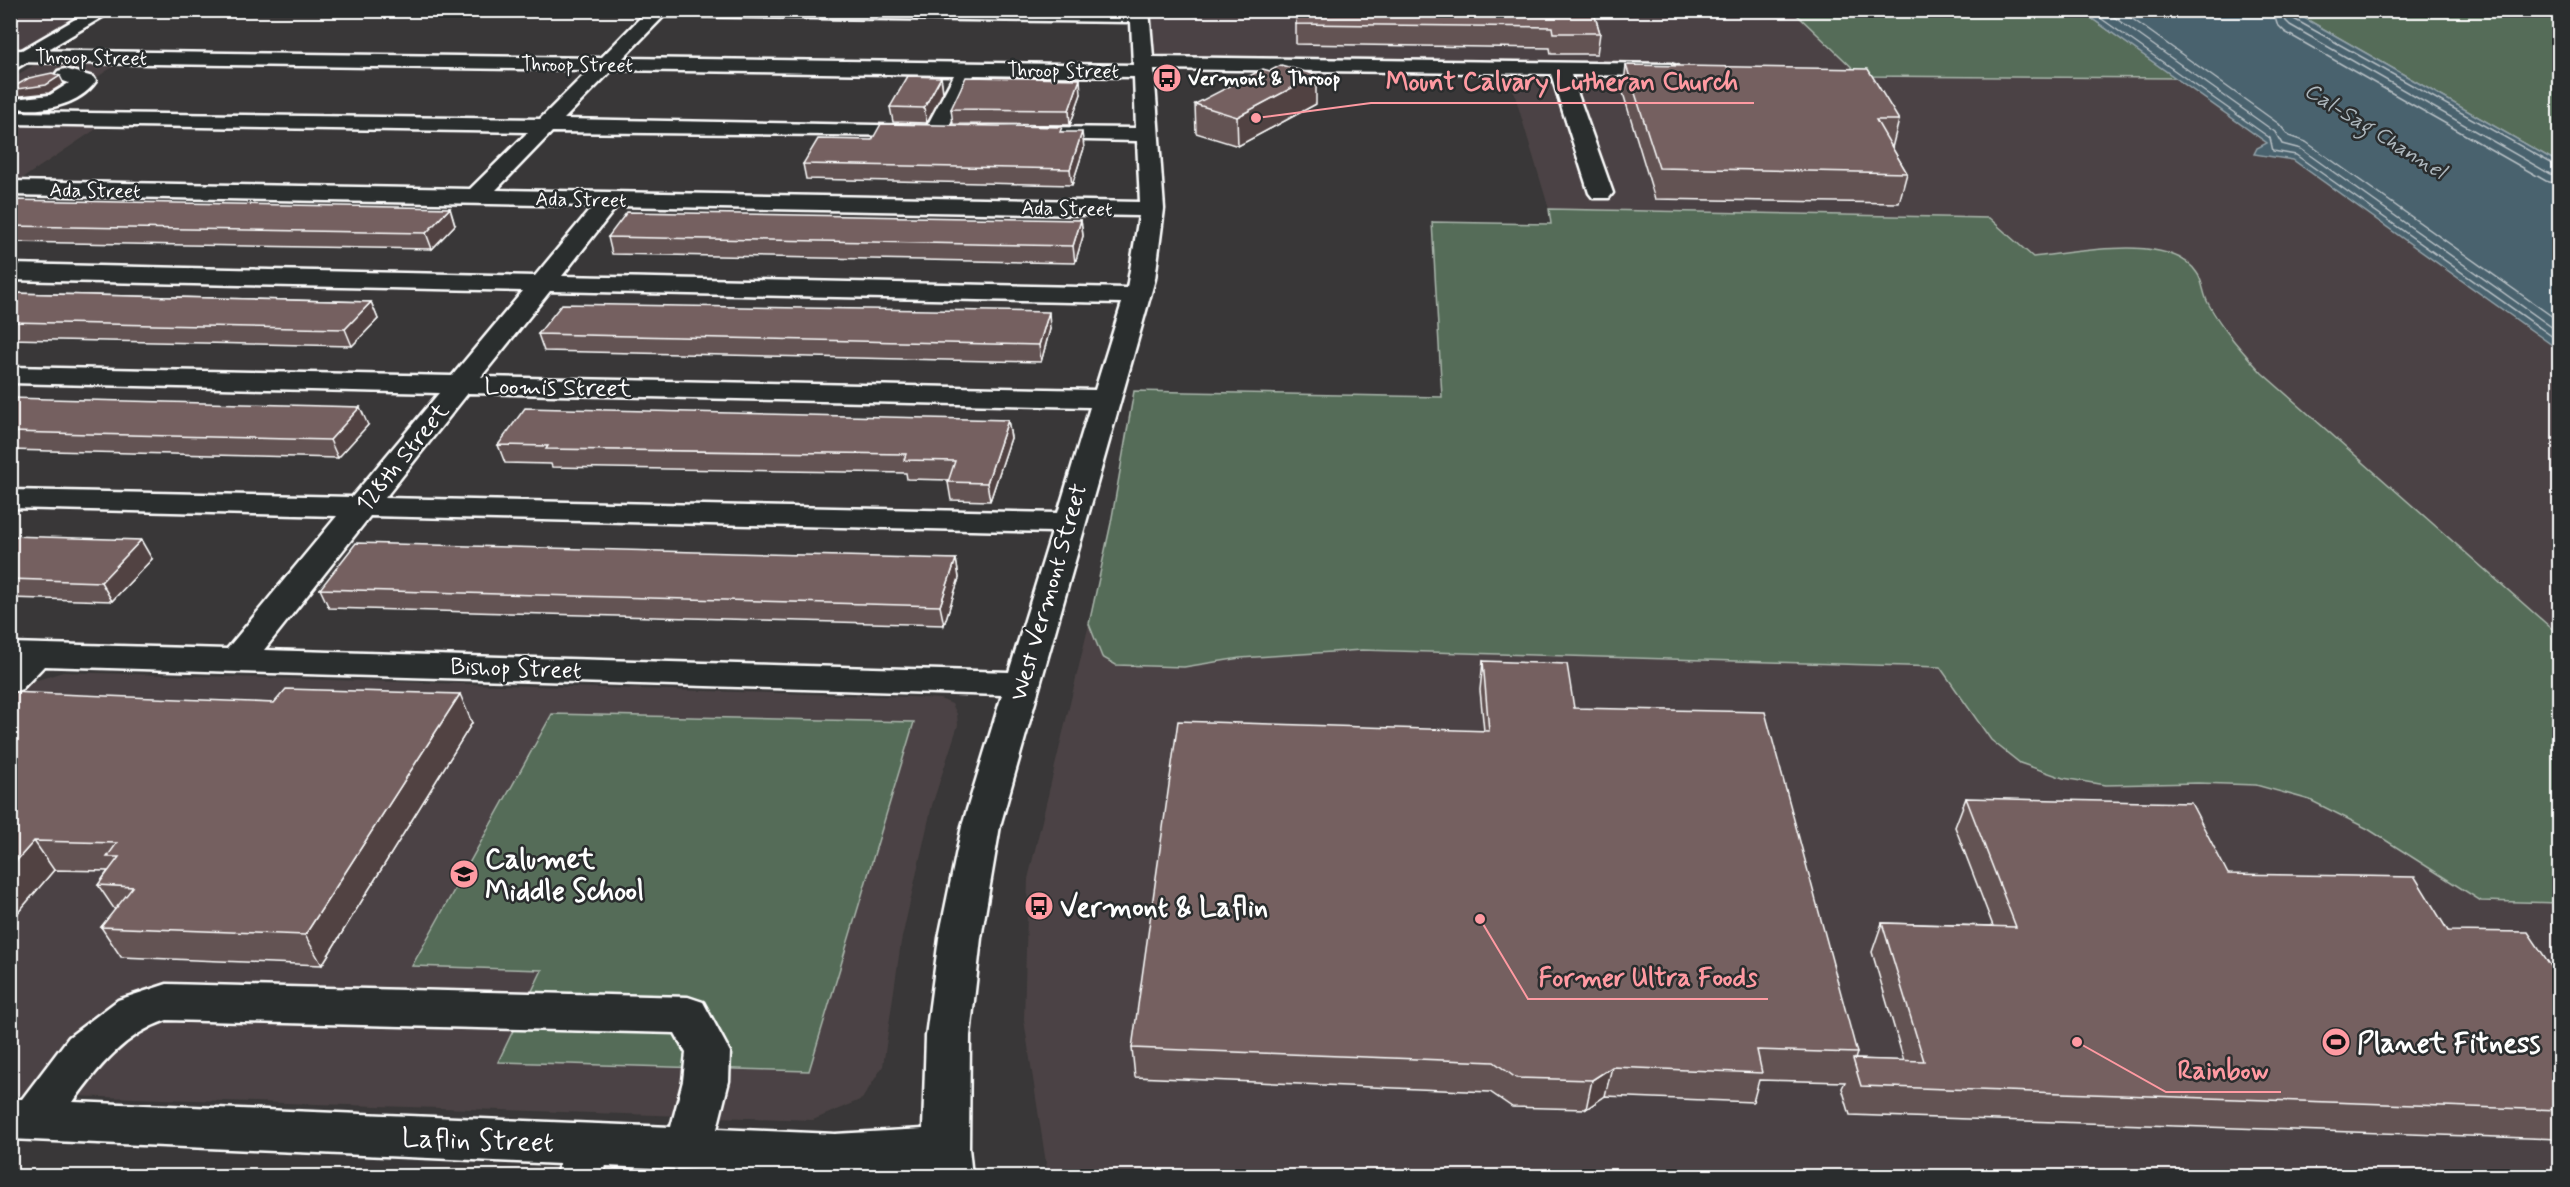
<svg xmlns="http://www.w3.org/2000/svg" width="2570" height="1187" font-family="Mynerve,sans-serif">
  <rect width="100%" height="100%" fill="#393738"/>
  <filter id="ink" filterUnits="userSpaceOnUse"><feTurbulence type="fractalNoise" baseFrequency=".0167" numOctaves="2"/><feDisplacementMap in="SourceGraphic" scale="12" xChannelSelector="R" yChannelSelector="G"/><feConvolveMatrix kernelMatrix="1 2 1 2 8 2 1 2 1" color-interpolation-filters="sRGB"/></filter>
  <g filter="url(#ink)">
    <g fill="#4b4344">
      <polygon points="11,11 88,11 11,56"/>
      <polygon points="1138,11 1793,11 1861,76 2176,78 2267,143 2257,148 2255,154 2293,160 2559,350 2559,635 2262,373 2236,345 2208,302 2198,273 2127,247 2033,257 1989,218 1549,209 1506,66 1142,60"/>
      <polygon points="51,55 128,57 39,115 114,117 11,186 10,79"/>
      <polygon points="1089,624 1102,657 1116,665 1184,667 1240,658 1362,650 1940,667 1991,740 2198,783 2256,785 2310,800 2369,829 2481,901 2559,903 2559,1176 1048,1176 1024,1020 1028,879"/>
      <polygon points="63,672 910,697 940,699 952,704 957,714 958,725 932,805 901,942 883,1066 862,1099 813,1120 11,1094 11,702 31,682"/>
    </g>
    <g fill="#556c58" stroke="#aab6ac" stroke-width="1.5">
      <polygon points="2554,10 2559,12 2559,163 2292,11"/>
      <polygon points="1793,11 2062,11 2060,13 2091,18 2176,78 1861,76"/>
      <path d="M1549,209L1989,218L2033,257C2074,253 2171,232 2197,273C2203,281 2203,294 2208,303C2222,329 2242,351 2262,373L2559,635V903L2481,901L2368,829L2310,800L2256,785L2198,783L2105,785L2063,778L2020,763L1991,740L1940,667L1362,650L1240,658L1184,667L1116,665L1102,657L1089,624L1111,523L1134,391L1442,397L1432,222L1551,224Z"/>
      <polygon points="552,714 914,722 809,1071 498,1062 542,970 412,966"/>
    </g>
    <polygon fill="#4a626e" stroke="#92a1a8" stroke-width="1.5" points="2062,11 2292,11 2559,163 2559,350 2293,160 2254,154 2257,148 2267,143 2091,18 2059,13"/>
    <g fill="none" stroke-linecap="round" stroke-linejoin="round">
      <g stroke="#b7c0c5" stroke-width="1.5">
        <polyline points="2089,10 2270,138 2273,151 2296,155 2560,342"/>
        <polyline points="2104,10 2275,132 2282,144 2301,149 2560,333"/>
        <polyline points="2120,10 2279,124 2289,136 2306,142 2560,322"/>
        <polyline points="2273,10 2277,24 2285,32 2546,181 2560,185"/>
        <polyline points="2282,10 2284,19 2290,25 2550,174 2560,176"/>
        <polyline points="2290,10 2294,19 2560,168"/>
      </g>
      <g stroke="#fff" stroke-width="5">
        <g id="minor">
          <path d="M641,10H1149L1153,57L1670,64L1677,66L1680,70L1677,74L1670,76L1571,75L1613,193L1609,198H1593L1589,193L1551,74L1154,69L1164,209L1155,279L1000,826L981,938L970,1036L969,1148L972,1176H926L925,1170L835,1176L606,1166L601,1176H555L560,1164L10,1139V1099H22L69,1037L118,1000L167,984L688,997L703,1002L730,1052L729,1081L717,1129L835,1134L923,1129L926,1036L939,938L962,826L1002,695L44,666L22,689L10,693V643L227,649L337,516L10,508V490L352,497L439,393L10,383V367L452,376L523,291L10,280V264L535,276L593,206L10,195V181L470,189L528,132L10,124V112L540,119L589,70L10,62V50L601,58L644,14ZM664,16L1131,22L1133,65L623,58ZM612,70L954,75L927,126L564,119ZM974,75L1134,77L1136,128L1038,127L1030,128L1027,133L1030,138L1038,139L1137,141L1140,202L496,190L552,132L927,136L935,138L943,137L946,132ZM617,206L1139,216L1127,288L562,276ZM550,291L1122,303L1095,390L481,377ZM468,393L1090,407L1058,513L385,498ZM370,516L1052,532L1009,672L264,650ZM167,1020L675,1033L686,1053L683,1081L671,1127L73,1102C98,1067 125,1034 167,1020Z"/>
          <path d="M65,69L93,77L96,81C80,105 40,114 14,107L11,103L14,99L50,95L69,83L58,79L55,75L58,71Z"/>
        </g>
      </g>
      <g stroke="#fff" stroke-width="5">
        <polygon id="major" points="91,10 114,10 10,72 10,57"/>
      </g>
      <use href="#minor" fill="#2a2d2e" fill-rule="evenodd"/>
      <use href="#major" fill="#2a2d2e" fill-rule="evenodd"/>
    </g>
    <g fill="#645353" stroke="#fff" stroke-width="1.5">
      <polygon points="1593,10 1600,33 1597,54 1551,54 1550,48 1296,44 1296,24"/>
      <polygon points="1626,65 1899,120 1892,148 1907,173 1899,203 1655,199 1623,93"/>
      <polygon points="941,77 943,92 927,123 893,122 890,107"/>
      <polygon points="1081,94 1070,125 953,124 951,109"/>
      <polygon points="1195,104 1316,104 1238,146 1196,133"/>
      <polygon points="1063,132 1084,148 1072,185 806,179 803,164 872,140"/>
      <polygon points="10,200 455,225 432,249 10,242"/>
      <polygon points="1081,220 1083,236 1075,263 612,254 608,237"/>
      <polygon points="10,293 371,302 378,319 352,346 10,339"/>
      <polygon points="1050,329 1041,362 544,351 538,334"/>
      <polygon points="10,398 368,425 338,458 10,450"/>
      <polygon points="1008,420 1011,438 990,501 951,500 948,482 949,480 907,479 906,473 552,467 551,464 505,463 498,445"/>
      <polygon points="10,536 152,559 112,601 10,598"/>
      <polygon points="956,559 959,578 944,625 329,608 320,589"/>
      <polygon points="1483,661 1574,708 1857,1053 1855,1059 1904,1061 1872,952 1882,923 1993,926 1955,827 1966,798 2228,874 2448,931 2559,978 2559,1139 1850,1115 1842,1088 1845,1082 1759,1080 1753,1102 1605,1096 1586,1109 1512,1107 1490,1092 1135,1077 1132,1048 1484,731 1480,690"/>
      <polygon points="10,692 472,723 322,965 121,957 101,927 115,910 98,885 108,871 54,870 10,922"/>
    </g>
    <g fill="#514343" stroke="#fff" stroke-width="1.5">
      <polygon points="1316,75 1316,104 1238,146 1237,117"/>
      <polygon points="60,76 64,84 49,93 12,97 10,94 10,90"/>
      <polygon points="941,77 943,92 927,123 924,108"/>
      <polygon points="1080,79 1081,94 1070,125 1069,110"/>
      <polygon points="1082,132 1084,148 1072,185 1070,169"/>
      <polygon points="450,208 455,225 432,249 426,233"/>
      <polygon points="1081,220 1083,236 1075,263 1073,246"/>
      <polygon points="371,302 378,319 352,346 345,329"/>
      <polygon points="1049,312 1050,329 1041,362 1039,345"/>
      <polygon points="360,407 368,425 338,458 330,440"/>
      <polygon points="1008,420 1011,438 990,501 987,483"/>
      <polygon points="141,540 152,559 112,601 101,582"/>
      <polygon points="956,559 959,578 944,625 940,606"/>
      <polygon points="460,694 472,723 322,965 305,935"/>
      <polygon points="34,841 54,870 10,922 10,868"/>
      <polygon points="1612,1067 1605,1096 1586,1109 1592,1080"/>
    </g>
    <g fill="#746060" stroke="#fff" stroke-width="1.5">
      <polygon points="1297,10 1593,10 1600,33 1553,33 1552,27 1296,24"/>
      <polygon points="1281,65 1316,75 1237,117 1195,104 1263,69 1270,71"/>
      <polygon points="1626,65 1868,69 1899,120 1876,120 1907,173 1659,168"/>
      <polygon points="52,73 60,76 46,85 10,90 10,89 29,78"/>
      <polygon points="908,76 941,77 924,108 890,107"/>
      <polygon points="966,77 1080,79 1069,110 951,109"/>
      <polygon points="881,124 1062,127 1060,132 1082,132 1070,169 803,164 818,139 872,140"/>
      <polygon points="10,200 450,208 426,233 10,226"/>
      <polygon points="627,212 1081,220 1073,246 608,237"/>
      <polygon points="10,293 371,302 345,329 10,322"/>
      <polygon points="562,304 1049,312 1039,345 538,334"/>
      <polygon points="10,398 360,407 330,440 10,432"/>
      <polygon points="525,408 1008,420 987,483 948,482 955,461 904,460 906,454 546,449 548,446 498,445"/>
      <polygon points="10,536 141,540 101,582 10,579"/>
      <polygon points="356,543 956,559 940,606 320,589"/>
      <polygon points="1483,661 1567,664 1574,708 1765,712 1857,1053 1757,1050 1762,1073 1612,1067 1592,1080 1516,1078 1494,1062 1132,1048 1178,721 1489,731"/>
      <polygon points="286,689 460,694 305,935 101,927 133,887 98,885 119,857 107,857 117,843 34,841 10,868 10,692 274,703"/>
      <polygon points="1966,798 2191,803 2228,874 2415,877 2448,931 2528,932 2559,978 2559,1110 1861,1086 1853,1059 1924,1061 1882,923 2016,927"/>
    </g>
  </g>
  <defs>
    <g id="bus-disc" transform="scale(1.5)"><circle r="9.5" fill="#ff9aa2" stroke="#2a2d2e"/><path d="M-5-6H5V4H4V6H2V4H-2V6H-4V4H-5ZM-3.5-4V0h7V-4ZM-3.5 1.2v1.5H-2V1.2ZM2 1.2v1.5H3.5V1.2Z" fill="#111"/></g>
    <g id="school-disc" transform="scale(1.5)"><circle r="9.5" fill="#ff9aa2" stroke="#2a2d2e"/><path d="M0-5L7-2L0 1L-7-2ZM-4 1L0 2.5L4 1V4Q0 6-4 4Z" fill="#111"/></g>
    <g id="stadium-disc" transform="scale(1.5)"><circle r="9.5" fill="#ff9aa2" stroke="#2a2d2e"/><path d="M0-5a6.5 5 0 1 0 0 10a6.5 5 0 1 0 0-10ZM-3.5-1.8h7v3.6h-7Z" fill="#111"/></g>
  </defs>
  <g fill-rule="evenodd">
    <use href="#bus-disc" x="1167" y="78"/>
    <use href="#school-disc" x="464" y="874"/>
    <use href="#bus-disc" x="1039" y="906"/>
    <use href="#stadium-disc" x="2336" y="1042"/>
  </g>
  <g text-anchor="middle" stroke-width="5" stroke-linejoin="round" paint-order="stroke">
    <g font-size="20" fill="#fff" stroke="#2a2d2e">
      <text transform="translate(91 57) rotate(1)" y="7">Throop Street</text>
      <text transform="translate(577 64) rotate(1)" y="7">Throop Street</text>
      <text transform="translate(1063 70) rotate(1)" y="7">Throop Street</text>
      <text transform="translate(95 190) rotate(1)" y="7">Ada Street</text>
      <text transform="translate(581 199) rotate(1)" y="7">Ada Street</text>
      <text transform="translate(1067 208) rotate(1)" y="7">Ada Street</text>
    </g>
    <g font-size="20" font-weight="bold" fill="#fff" stroke="#2a2d2e" text-anchor="start">
      <text x="1188" y="85">Vermont &amp; Throop</text>
    </g>
    <g font-size="22" font-style="italic" fill="#aeb8be" stroke="#2a2d2e">
      <text transform="translate(2376 130) rotate(32)" y="8">Cal-Sag Channel</text>
    </g>
    <g font-size="24" fill="#fff" stroke="#2a2d2e">
      <text transform="translate(558 387) rotate(1)" y="8">Loomis Street</text>
      <text transform="translate(402 457) rotate(-51)" y="8">128th Street</text>
      <text transform="translate(1048 592) rotate(-74)" y="8">West Vermont Street</text>
      <text transform="translate(516 668) rotate(2)" y="8">Bishop Street</text>
    </g>
    <g font-size="28" font-weight="bold" fill="#fff" stroke="#2a2d2e" text-anchor="start">
      <text x="485" y="868">Calumet<tspan x="485" dy="32">Middle School</tspan></text>
      <text x="1060" y="916">Vermont &amp; Laflin</text>
      <text x="2357" y="1052">Planet Fitness</text>
    </g>
    <g font-size="28" fill="#fff" stroke="#2a2d2e">
      <text transform="translate(478 1139) rotate(2)" y="10">Laflin Street</text>
    </g>
  </g>
  <path fill="none" stroke="#ff9aa2" stroke-width="2" d="M1256 118L1371 103H1754M1480 919L1528 999H1768M2077 1042L2166 1092H2281"/>
  <g fill="#ff9aa2" stroke="#2a2d2e" stroke-width="2">
    <circle cx="1256" cy="118" r="6"/>
    <circle cx="1480" cy="919" r="6"/>
    <circle cx="2077" cy="1042" r="6"/>
  </g>
  <g font-size="26" text-anchor="middle" font-weight="bold" fill="#ff9aa2" stroke="#2a2d2e" stroke-width="5" stroke-linejoin="round" paint-order="stroke">
    <text x="1562" y="90">Mount Calvary Lutheran Church</text>
    <text x="1648" y="986">Former Ultra Foods</text>
    <text x="2223" y="1079">Rainbow</text>
  </g>
  <rect width="2570" height="1187" fill="none" stroke="#2a2d2e" stroke-width="36"/>
  <rect x="18" y="18" width="2534" height="1151" fill="none" stroke="#fff" stroke-width="2" filter="url(#ink)"/>
</svg>
